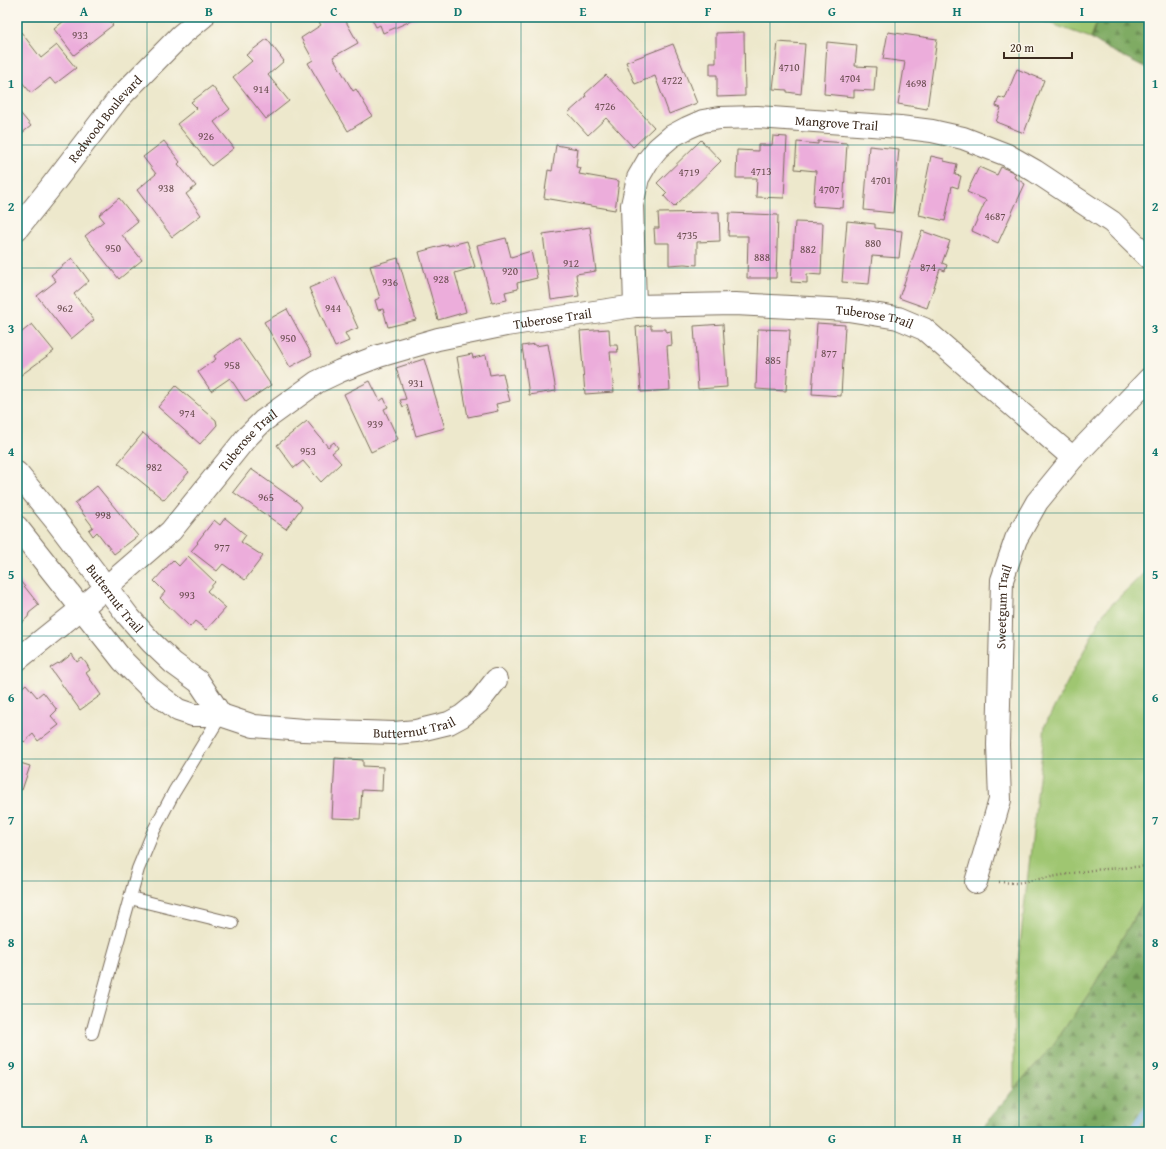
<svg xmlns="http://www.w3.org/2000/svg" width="1166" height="1149" font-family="'Gentium Book Plus',serif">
  <defs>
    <pattern id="forest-firs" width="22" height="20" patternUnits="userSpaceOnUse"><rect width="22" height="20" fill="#7fab63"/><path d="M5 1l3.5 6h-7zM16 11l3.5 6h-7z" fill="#698b51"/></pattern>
  </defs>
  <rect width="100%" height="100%" fill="#fbf7ec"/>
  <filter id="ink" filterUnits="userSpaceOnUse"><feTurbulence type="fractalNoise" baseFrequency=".025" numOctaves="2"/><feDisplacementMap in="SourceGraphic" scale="8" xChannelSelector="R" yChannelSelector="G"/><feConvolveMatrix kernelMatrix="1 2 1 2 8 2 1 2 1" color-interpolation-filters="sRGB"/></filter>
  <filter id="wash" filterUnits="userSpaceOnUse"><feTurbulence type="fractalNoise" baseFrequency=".012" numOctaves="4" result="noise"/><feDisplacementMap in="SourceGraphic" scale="16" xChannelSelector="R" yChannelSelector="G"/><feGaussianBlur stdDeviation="0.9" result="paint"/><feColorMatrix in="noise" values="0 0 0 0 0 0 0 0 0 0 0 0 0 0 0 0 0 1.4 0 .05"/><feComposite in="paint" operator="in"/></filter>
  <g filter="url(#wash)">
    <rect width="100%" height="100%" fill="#ede8cc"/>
    <g fill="#9fc671" stroke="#6d7848">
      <polygon points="1032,17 1099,17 1091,38"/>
      <polygon points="1149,568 1149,893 1090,992 1053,1045 1014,1089 1014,997 1045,725 1104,612"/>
    </g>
    <g fill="url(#forest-firs)" stroke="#5d6a40">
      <polygon points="1099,17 1149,17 1149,69 1108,49 1091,38"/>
      <polygon points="1149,893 1149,1132 979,1132 1014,1089 1053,1045 1090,992"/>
    </g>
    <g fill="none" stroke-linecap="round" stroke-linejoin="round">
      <polyline stroke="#70ace2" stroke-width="7" points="1131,1132 1149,1106"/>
    </g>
    <g id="blocks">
      <g fill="#ecaddb">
        <polygon points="69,17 112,17 108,20 113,25 74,55 54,29"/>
        <polygon points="316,17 346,17 344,18 358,43 333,57 353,91 356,89 372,116 348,131 308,63 313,60 301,38 321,25"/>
        <polygon points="371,17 420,17 383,33 380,25 376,27"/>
        <polygon points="21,32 41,58 57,45 76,68 55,84 50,78 31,93 17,76 17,35"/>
        <polygon points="744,32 745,96 717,97 717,75 710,75 710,63 716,63 716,33"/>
        <polygon points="888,32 937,39 927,109 898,104 905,62 883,59"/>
        <polygon points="267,39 284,61 268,75 289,101 266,119 233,77 252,61 246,55"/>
        <polygon points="778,42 805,44 801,94 787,92 787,90 773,89"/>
        <polygon points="827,42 857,45 855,66 876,67 874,91 854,90 854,97 824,94"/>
        <polygon points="673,44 697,103 669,114 655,76 635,84 626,62"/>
        <polygon points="1017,69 1044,80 1024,133 996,122 1001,108 996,106 997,102 999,97 1005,99"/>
        <polygon points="606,75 654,127 633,147 606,118 588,135 568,113 586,97 585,94"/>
        <polygon points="212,86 230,109 214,122 234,148 211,166 177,124 197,108 191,102"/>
        <polygon points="17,109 31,126 17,137"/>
        <polygon points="773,136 787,137 784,198 756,197 757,178 736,178 737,150 758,151 758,145 772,145"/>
        <polygon points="701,140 721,161 674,207 664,196 667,193 657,183"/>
        <polygon points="164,141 180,162 178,164 196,186 186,194 201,215 172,237 137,190 156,174 143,157"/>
        <polygon points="818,141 847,143 843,208 813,206 816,171 795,169 797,142 818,144"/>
        <polygon points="556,145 578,149 576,167 581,168 579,174 619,181 615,210 544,198 548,170 552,171"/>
        <polygon points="869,146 899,149 893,213 864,210"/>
        <polygon points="931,156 944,159 944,161 957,164 955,175 961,176 958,188 952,186 945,221 919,215"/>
        <polygon points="979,167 997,175 1001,167 1016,173 1014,177 1025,184 998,243 972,231 986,200 967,192"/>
        <polygon points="119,198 138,222 122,235 142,260 119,279 85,236 104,221 99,215"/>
        <polygon points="719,212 720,241 697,242 697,265 684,264 669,265 669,243 655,243 654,228 659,228 658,213"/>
        <polygon points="729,213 778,215 776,278 747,278 748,236 728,236"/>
        <polygon points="847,221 875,224 875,228 902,231 899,258 872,256 869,284 842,282"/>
        <polygon points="795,222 823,223 821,275 807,274 807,283 791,282"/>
        <polygon points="590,227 596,271 576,274 579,296 551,300 543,234"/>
        <polygon points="922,231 950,241 942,263 947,265 945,271 940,269 927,308 899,298"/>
        <polygon points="506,238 511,257 531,251 537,278 517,283 518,289 505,292 507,300 492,303 477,245"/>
        <polygon points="467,241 475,267 455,273 466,312 438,320 419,252 448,244 448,246"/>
        <polygon points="72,258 89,281 74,294 94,320 71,339 37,296 56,281 51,275"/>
        <polygon points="398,258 416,320 388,327 383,309 378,310 375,300 380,298 370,266"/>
        <polygon points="335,277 358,328 345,333 349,341 335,347 309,288"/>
        <polygon points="287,309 312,355 290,367 264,322"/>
        <polygon points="817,323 845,325 841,396 812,394"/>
        <polygon points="32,324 54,351 17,378 17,336"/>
        <polygon points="723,324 727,387 698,389 694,326"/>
        <polygon points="651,325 651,329 666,329 666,332 671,331 672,345 667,346 670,390 641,392 636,327"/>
        <polygon points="609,329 610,345 617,345 618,352 610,352 614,392 585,394 580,331"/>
        <polygon points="758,329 790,330 786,391 756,389"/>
        <polygon points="239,338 271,385 246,402 230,378 211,391 198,372 216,359 214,356"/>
        <polygon points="535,344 535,346 548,344 556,391 529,395 522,346"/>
        <polygon points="472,354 473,358 486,355 490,375 503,373 506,387 510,401 496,404 498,411 468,417 457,357"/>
        <polygon points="424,359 445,428 416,436 407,405 403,407 400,400 406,399 396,368"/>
        <polygon points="370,381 380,401 384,398 388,407 384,409 398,439 371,452 344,394"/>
        <polygon points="176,386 216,420 217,425 200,444 158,407"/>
        <polygon points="307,421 328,447 334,442 338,448 332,453 341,463 321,482 303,461 294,468 277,445"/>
        <polygon points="143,433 189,472 164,500 118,463"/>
        <polygon points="251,469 299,503 302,507 286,529 233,492"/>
        <polygon points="97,486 138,536 114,554 97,532 93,536 89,530 93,527 75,503"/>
        <polygon points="225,518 246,535 241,542 263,556 245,580 223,564 217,571 191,551 198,543 197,542 214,520 220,525"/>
        <polygon points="188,556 215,582 207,591 226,608 206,630 195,621 190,627 160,598 165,592 154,581 173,560 179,566"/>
        <polygon points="17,577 39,605 29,613 28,617 18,626 17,624"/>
        <polygon points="72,654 77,662 82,658 86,663 90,670 86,673 101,695 80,710 50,668 58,663 59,664"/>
        <polygon points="26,684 37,697 43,692 57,710 51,716 59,725 38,741 33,734 24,742 17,734 17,692"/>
        <polygon points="335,758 363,760 363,766 383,767 382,791 362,790 360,819 332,818"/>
        <polygon points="17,762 30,766 22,790 17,788"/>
      </g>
    </g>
  </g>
  <g filter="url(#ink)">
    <use href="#blocks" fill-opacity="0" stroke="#796c5b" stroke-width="1"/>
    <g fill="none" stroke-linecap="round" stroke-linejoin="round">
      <g stroke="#796c5b" stroke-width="14">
        <g id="service">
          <polyline points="130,898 232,923"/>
          <polyline points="92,1033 138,869 154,830 174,792 221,715"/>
        </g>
      </g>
      <g stroke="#796c5b" stroke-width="24">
        <g id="minor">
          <path id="s1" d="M17,229L50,188L119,98L181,35L203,17"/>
          <path id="s2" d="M635,306L632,205L638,178L649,159L658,148L672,136L687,128L703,121L720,118L757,117L900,127L932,131L963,138L1007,155L1035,171L1112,222L1149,258"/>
          <path id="s3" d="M17,473L56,521L128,616L151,642L173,663L199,682L221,715"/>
          <path id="s4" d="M17,527L123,661L151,689L178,710L193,715H221L254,726L303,730L394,733L416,731L449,723L462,716L478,703L496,680"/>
          <path id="s5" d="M17,660L82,608L171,531L246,438L263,421L317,382L340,371L379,356L438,339L506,325L635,306L735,304L848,310L898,318L924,329L1073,458"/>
          <path id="s6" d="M976,882L1000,800L998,745L1002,580L1016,539L1037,502L1073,458L1149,379"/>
        </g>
      </g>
      <polyline stroke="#796c5b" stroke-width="2.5" stroke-dasharray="1 3" stroke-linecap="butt" points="999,882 1016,883 1092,870 1149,866"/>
      <use href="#service" stroke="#fff" stroke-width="12"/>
      <use href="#minor" stroke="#fff" stroke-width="22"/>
    </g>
  </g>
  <path fill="none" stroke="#0f766e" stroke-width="1" stroke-opacity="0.55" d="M147,17V1132M271,17V1132M396,17V1132M521,17V1132M645,17V1132M770,17V1132M895,17V1132M1019,17V1132M17,145H1149M17,268H1149M17,390H1149M17,513H1149M17,636H1149M17,759H1149M17,881H1149M17,1004H1149"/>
  <g text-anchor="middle" stroke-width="3" stroke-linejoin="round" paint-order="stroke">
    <g font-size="11" fill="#674b4d">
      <text x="80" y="39">933</text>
      <text x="789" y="71">4710</text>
      <text x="850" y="82">4704</text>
      <text x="672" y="84">4722</text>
      <text x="916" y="87">4698</text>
      <text x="261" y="93">914</text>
      <text x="605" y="110">4726</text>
      <text x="206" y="140">926</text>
      <text x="761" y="175">4713</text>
      <text x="689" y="176">4719</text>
      <text x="881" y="184">4701</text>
      <text x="166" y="192">938</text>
      <text x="829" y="193">4707</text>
      <text x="995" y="220">4687</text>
      <text x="687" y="239">4735</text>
      <text x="873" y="247">880</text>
      <text x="113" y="252">950</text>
      <text x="808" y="253">882</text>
      <text x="762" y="261">888</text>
      <text x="571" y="267">912</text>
      <text x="928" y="271">874</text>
      <text x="510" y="275">920</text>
      <text x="441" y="283">928</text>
      <text x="390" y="286">936</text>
      <text x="65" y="312">962</text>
      <text x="333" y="312">944</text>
      <text x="288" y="342">950</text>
      <text x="829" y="357">877</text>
      <text x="773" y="364">885</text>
      <text x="232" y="369">958</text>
      <text x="416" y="387">931</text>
      <text x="187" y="417">974</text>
      <text x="375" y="428">939</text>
      <text x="308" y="455">953</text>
      <text x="154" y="471">982</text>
      <text x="266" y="501">965</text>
      <text x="103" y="519">998</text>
      <text x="222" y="551">977</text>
      <text x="187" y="599">993</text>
    </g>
    <g font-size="13" fill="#3b2a1e" stroke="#fbf7ec">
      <text dy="5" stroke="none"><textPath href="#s1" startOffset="141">Redwood Boulevard</textPath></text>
      <text dy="5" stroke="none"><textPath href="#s2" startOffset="352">Mangrove Trail</textPath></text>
      <text dy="5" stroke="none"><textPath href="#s5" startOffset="656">Tuberose Trail</textPath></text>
      <text dy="5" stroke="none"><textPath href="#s5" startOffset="980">Tuberose Trail</textPath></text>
      <text dy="5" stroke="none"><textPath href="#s5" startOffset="320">Tuberose Trail</textPath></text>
      <text dy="5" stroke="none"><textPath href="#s3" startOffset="159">Butternut Trail</textPath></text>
      <text dy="5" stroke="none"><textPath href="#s6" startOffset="279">Sweetgum Trail</textPath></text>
      <text dy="5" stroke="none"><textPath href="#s4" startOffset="484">Butternut Trail</textPath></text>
    </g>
  </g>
  <rect width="1166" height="1149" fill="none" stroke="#fbf7ec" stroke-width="44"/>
  <path d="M1004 52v6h68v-6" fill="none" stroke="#3b2a1e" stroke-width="2"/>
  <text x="1010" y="52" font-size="12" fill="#3b2a1e" stroke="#fbf7ec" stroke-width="3" paint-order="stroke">20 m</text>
  <rect x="22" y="22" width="1122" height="1105" fill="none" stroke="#0f766e" stroke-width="1.5"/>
  <g font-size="13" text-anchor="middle" font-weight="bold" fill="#0f766e">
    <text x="84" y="16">A</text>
    <text x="209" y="16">B</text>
    <text x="334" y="16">C</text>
    <text x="458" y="16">D</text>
    <text x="583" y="16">E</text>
    <text x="708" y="16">F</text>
    <text x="832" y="16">G</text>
    <text x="957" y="16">H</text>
    <text x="1082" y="16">I</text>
    <text x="11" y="88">1</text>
    <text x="1155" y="88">1</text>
    <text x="11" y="211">2</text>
    <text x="1155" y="211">2</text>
    <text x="11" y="333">3</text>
    <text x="1155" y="333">3</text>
    <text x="11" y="456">4</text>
    <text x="1155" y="456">4</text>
    <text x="11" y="579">5</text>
    <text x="1155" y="579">5</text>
    <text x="11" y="702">6</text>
    <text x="1155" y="702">6</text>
    <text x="11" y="825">7</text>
    <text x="1155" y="825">7</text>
    <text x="11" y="947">8</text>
    <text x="1155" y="947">8</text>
    <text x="11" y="1070">9</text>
    <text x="1155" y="1070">9</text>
    <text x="84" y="1143">A</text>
    <text x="209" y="1143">B</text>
    <text x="334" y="1143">C</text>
    <text x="458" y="1143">D</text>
    <text x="583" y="1143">E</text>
    <text x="708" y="1143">F</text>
    <text x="832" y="1143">G</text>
    <text x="957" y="1143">H</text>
    <text x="1082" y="1143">I</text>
  </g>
</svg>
